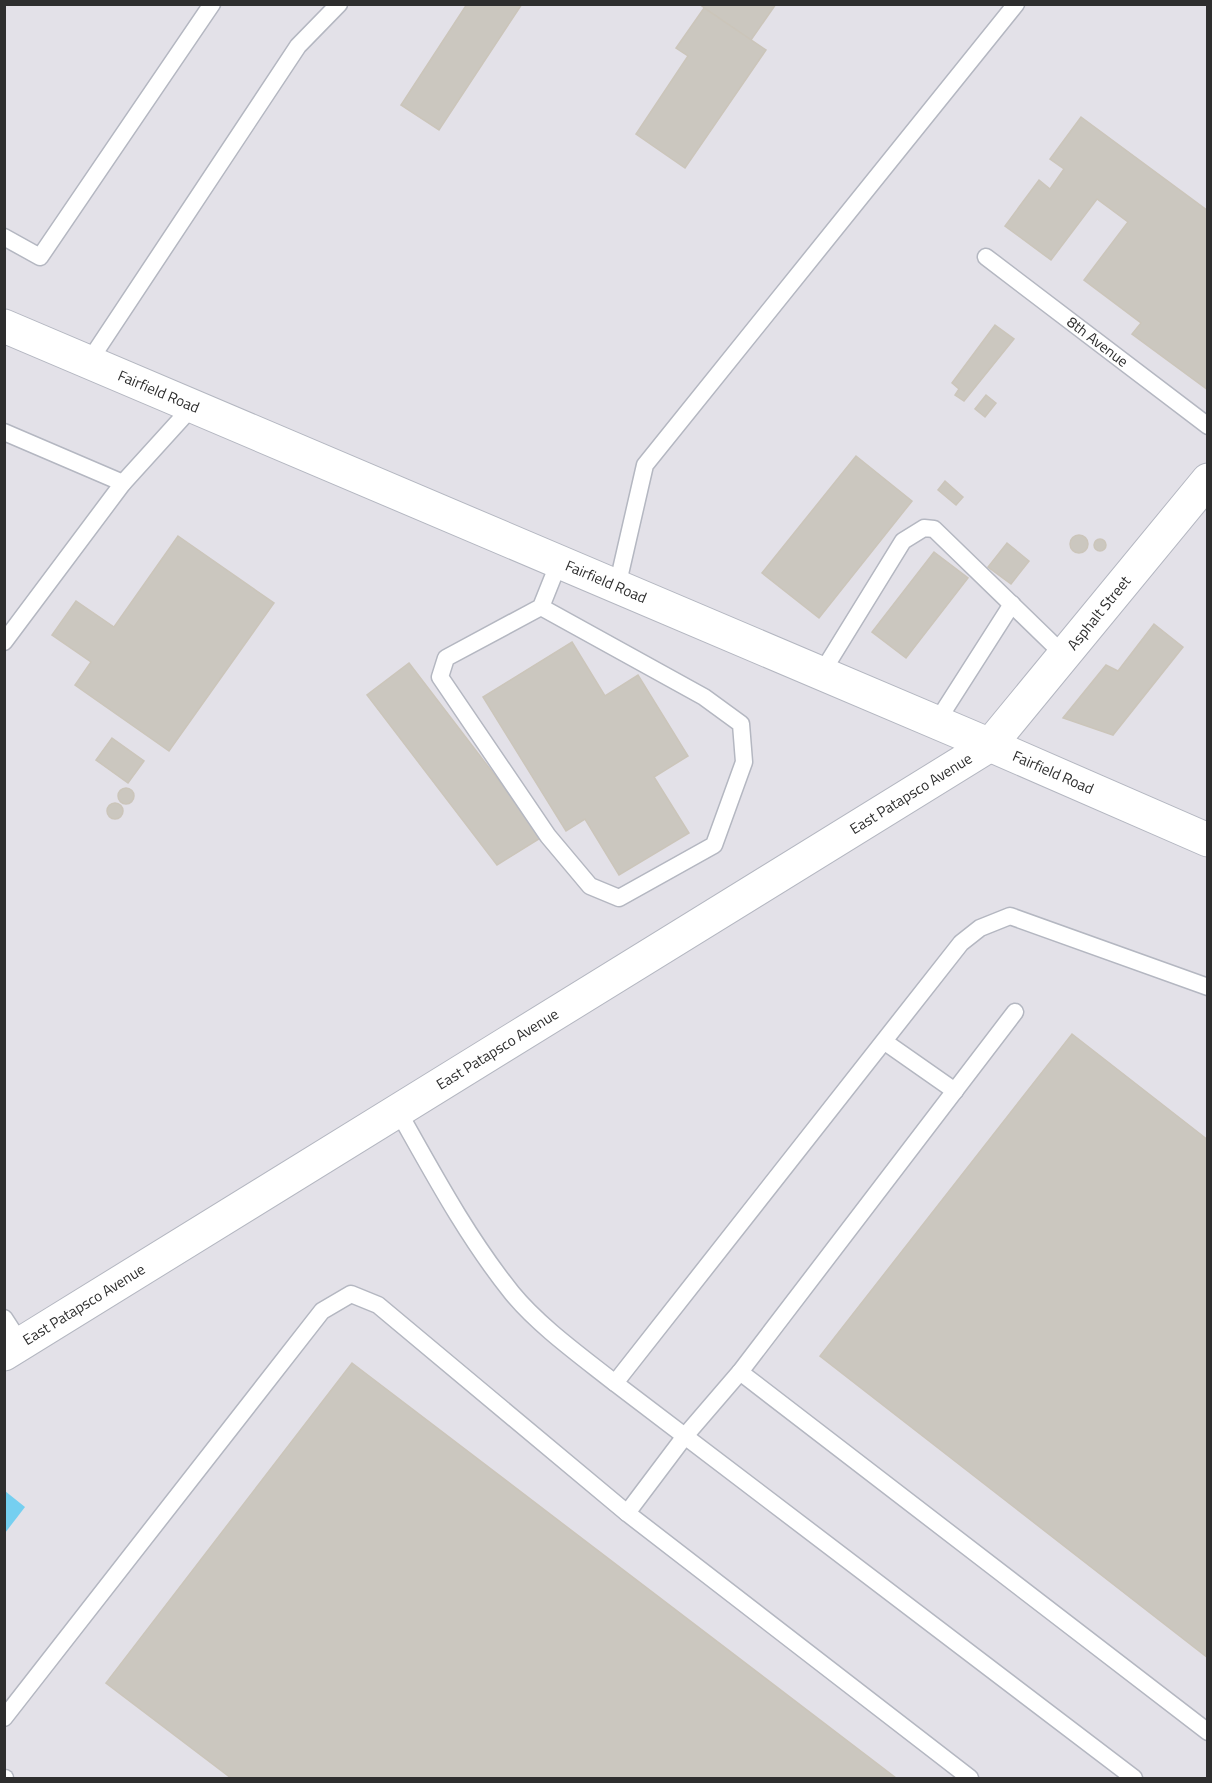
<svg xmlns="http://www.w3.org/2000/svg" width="1212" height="1783" font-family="'Titillium Web',sans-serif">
  <rect width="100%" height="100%" fill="#efe9e1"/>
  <rect fill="#e3e1e8" x="5" y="5" width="1202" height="1773"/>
  <polygon fill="#75cff0" points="5,1491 25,1507 5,1533"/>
  <g fill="#cbc7bf" stroke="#cbc5ba" stroke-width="1.5">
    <polygon points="467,4 522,4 439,130 401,105"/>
    <polygon points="699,4 776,4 751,40"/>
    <polygon points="704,8 766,50 685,168 636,134 688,56 676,48"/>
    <polygon points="1081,117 1208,211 1208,390 1132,334 1141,323 1084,280 1128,222 1097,199 1051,260 1005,226 1039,180 1050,189 1064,169 1050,159"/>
    <polygon points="995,325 1014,339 964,401 955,395 959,389 952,383"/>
    <polygon points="986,395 996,403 985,417 975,409"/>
    <polygon points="856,456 912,501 819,618 762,573"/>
    <polygon points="945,481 963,497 956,505 938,490"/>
    <circle cx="1079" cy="544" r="9"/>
    <polygon points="178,536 274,603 169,751 75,685 91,662 52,635 76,601 114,627"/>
    <circle cx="1100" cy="545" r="6"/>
    <polygon points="1007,543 1029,561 1011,584 988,567"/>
    <polygon points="934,552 968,578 906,658 872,632"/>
    <polygon points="1154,624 1183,647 1113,735 1063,718 1106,665 1118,671"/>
    <polygon points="572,642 605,696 638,675 688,756 654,777 689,833 619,875 585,819 566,831 483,697"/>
    <polygon points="409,663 542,837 497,865 367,695"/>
    <polygon points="112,738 144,761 128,783 96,760"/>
    <circle cx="126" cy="796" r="8"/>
    <circle cx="115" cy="811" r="8"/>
    <polygon points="1072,1034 1208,1140 1208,1658 820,1356"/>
    <polygon points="352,1363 896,1778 231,1778 106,1683"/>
  </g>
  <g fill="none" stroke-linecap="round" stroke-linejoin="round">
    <g stroke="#b4b7c1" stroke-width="19">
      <g id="lane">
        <polyline points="4,237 40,257 212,4"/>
        <path id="s1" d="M986,257L1208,426"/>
        <polyline points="88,363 298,46 339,4"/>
        <polyline points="4,432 123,483"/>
        <polyline points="617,587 645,465 1016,4"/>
        <polyline points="541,607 704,697 741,724 744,762 714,845 619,898 590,886 548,836 440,677 446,658 541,607 559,562"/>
        <polyline points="4,642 123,483 192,407"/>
        <polyline points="821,674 903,541 924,528 934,529 1064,655"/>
        <polyline points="936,723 1012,604"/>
        <polyline points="885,1042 955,1091"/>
        <path d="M398,1111C433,1173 467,1237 512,1293C539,1326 581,1356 615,1383"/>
        <polyline points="4,1318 21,1344"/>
        <polyline points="740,1372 1015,1012"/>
        <polyline points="627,1513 685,1436 740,1372 1208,1732"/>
        <polyline points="4,1718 322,1311 351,1294 378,1305 627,1513 970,1778"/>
        <polyline points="4,1778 5,1778"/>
        <polyline points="1134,1778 615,1383 961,943 980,928 1010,916 1208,987"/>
      </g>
    </g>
    <g stroke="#b4b7c1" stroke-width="35">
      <g id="street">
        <path id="s2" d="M1208,480L990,745L1208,840"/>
      </g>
    </g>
    <g stroke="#b4b7c1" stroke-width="35">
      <g id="secondary">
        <path id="s3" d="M4,326L990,745"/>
        <path id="s4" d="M4,1354L990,745"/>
      </g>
    </g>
    <use href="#lane" stroke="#fff" stroke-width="16"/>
    <use href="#street" stroke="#fff" stroke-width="33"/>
    <use href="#secondary" stroke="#fff" stroke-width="33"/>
  </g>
  <g text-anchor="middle" stroke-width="6" stroke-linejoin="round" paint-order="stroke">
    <g font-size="15" fill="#2e2e2e" stroke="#fff">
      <text dy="5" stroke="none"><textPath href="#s1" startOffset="140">8th Avenue</textPath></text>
      <text dy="5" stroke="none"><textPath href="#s3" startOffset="168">Fairfield Road</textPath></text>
      <text dy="5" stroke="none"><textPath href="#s3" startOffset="654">Fairfield Road</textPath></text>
      <text transform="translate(1099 613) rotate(-51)" y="5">Asphalt Street</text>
      <text dy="5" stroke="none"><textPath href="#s2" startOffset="412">Fairfield Road</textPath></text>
      <text dy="5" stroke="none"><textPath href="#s4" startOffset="1066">East Patapsco Avenue</textPath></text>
      <text dy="5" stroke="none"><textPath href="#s4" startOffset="580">East Patapsco Avenue</textPath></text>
      <text dy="5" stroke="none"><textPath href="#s4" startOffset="94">East Patapsco Avenue</textPath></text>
    </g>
  </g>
  <rect width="1212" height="1783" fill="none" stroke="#2e2e2e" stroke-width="12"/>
</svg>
